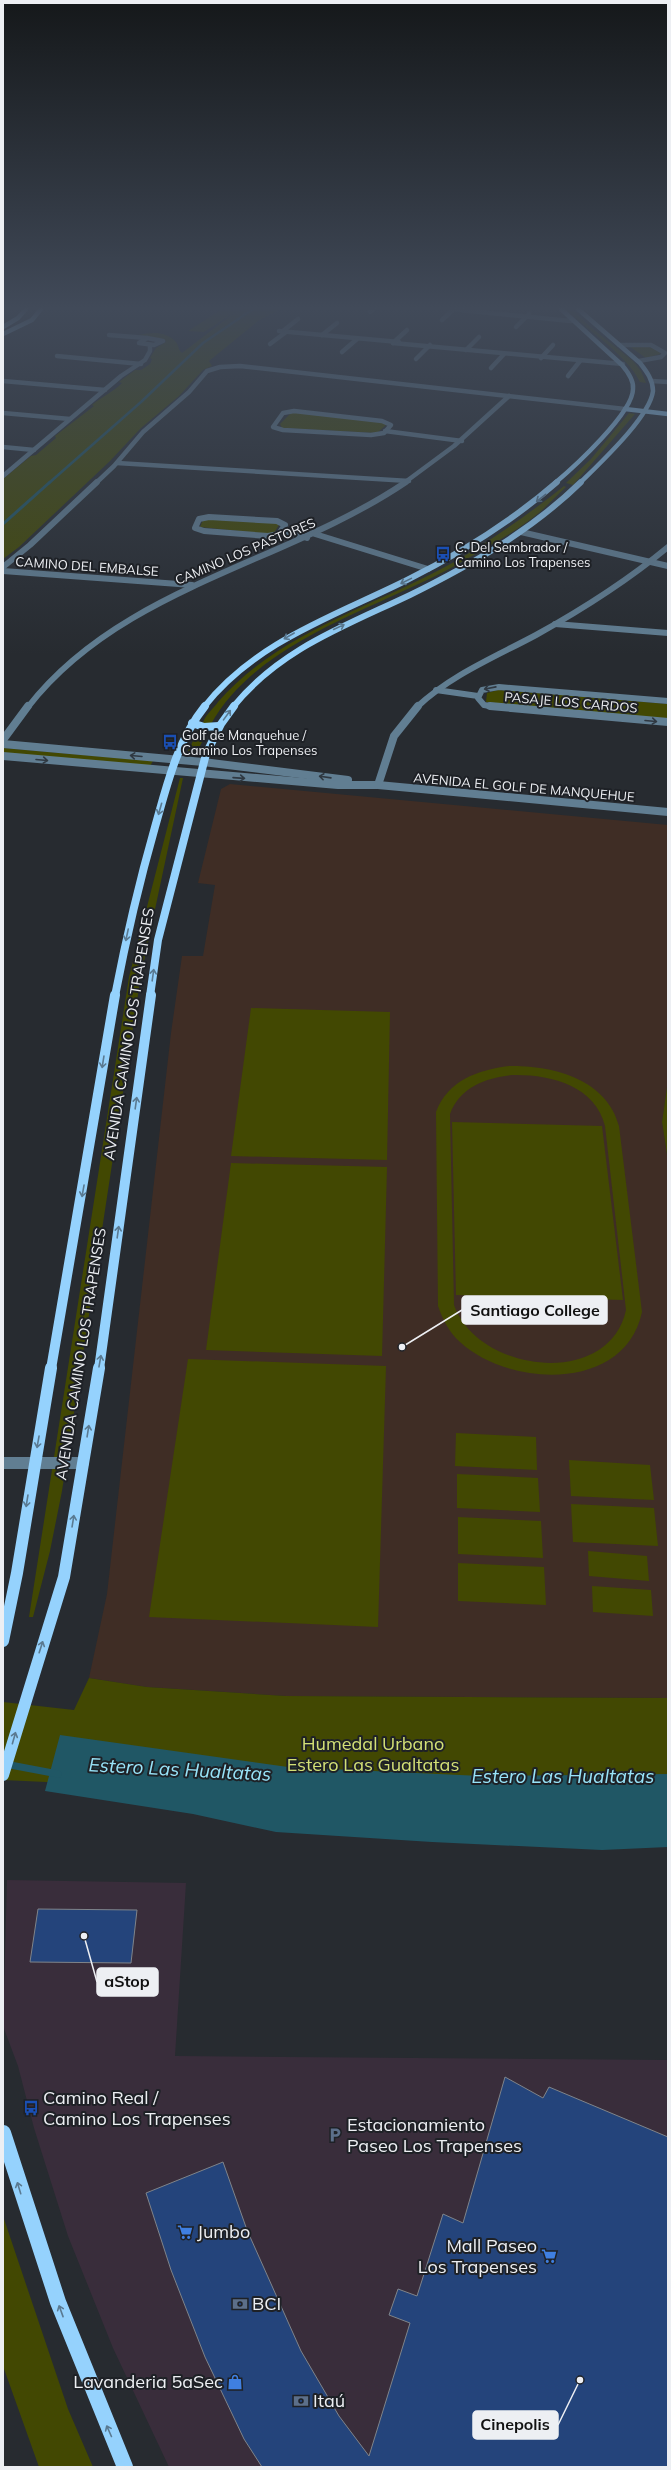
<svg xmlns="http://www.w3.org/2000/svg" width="671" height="2470" font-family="Mulish,sans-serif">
  <rect width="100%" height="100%" fill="#272b30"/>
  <polygon fill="#392d3b" points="7,1880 186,1883 175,2056 668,2060 668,2467 169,2467 113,2348 68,2236 34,2128 18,2066 3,2026"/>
  <polygon fill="#3f2d25" points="230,784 668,825 668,1080 662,1122 668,1161 668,1698 286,1696 147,1687 89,1678 107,1594 171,1033 182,956 203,956 215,885 198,883 221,789"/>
  <g fill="#424802" fill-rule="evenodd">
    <path d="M222,309H280L258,321L209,361L212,366L203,370L179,396L141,428L110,461L19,547L3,559V479L31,456L36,455L56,438L55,436L94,406L92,405C103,396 113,392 122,383L119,382L135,370H141L150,364L152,359L150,358L156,348L166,342L165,340L139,335C152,332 166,331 176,342C179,346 178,350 182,353L238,310L204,332L188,331Z"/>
    <path d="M566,309L573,310L587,324L633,361L641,371L646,383L640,382C628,356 588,331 566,309Z"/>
    <polygon points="629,346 649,347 660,351 660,354 646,358"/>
    <polygon points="297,412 383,422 386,425 377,433 282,428 280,424 291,413"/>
    <polygon points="629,413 635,414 573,485 566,483 591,459"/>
    <path d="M564,486L566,487C557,495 549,504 540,512C516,532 486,548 458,564C378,609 259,639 211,724H203C203,717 214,708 218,702C280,631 374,607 454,562C493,539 529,514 564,486Z"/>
    <polygon points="210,519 277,523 279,525 274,533 269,534 200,527 203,520"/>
    <polygon points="498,690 668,704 668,719 486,702 487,693"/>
    <polygon points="199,729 208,730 197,752 188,751"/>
    <polygon points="3,748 153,761 150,766 3,753"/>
    <polygon points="180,778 183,778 141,975 62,1491 50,1551 33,1617 29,1617 129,977"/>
    <polygon points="251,1008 390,1012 387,1160 231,1156"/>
    <path d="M509,1066C552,1065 607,1079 619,1126L642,1312C625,1392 510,1388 460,1342C449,1332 443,1320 438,1306L436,1112C448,1080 478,1070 509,1066ZM512,1075C549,1074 595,1085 605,1126L626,1310C609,1389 478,1373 454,1305L450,1114C460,1087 486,1078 512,1075Z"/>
    <polygon points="668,1080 668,1161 662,1122"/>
    <polygon points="452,1122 602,1126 623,1300 456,1295"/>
    <polygon points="231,1163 387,1167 382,1356 206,1350"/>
    <polygon points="188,1359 386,1366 378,1627 149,1617"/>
    <polygon points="456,1433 536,1437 537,1470 455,1466"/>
    <polygon points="569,1460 650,1465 654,1500 571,1496"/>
    <polygon points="457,1474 538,1478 540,1512 457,1508"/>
    <polygon points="571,1504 654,1508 658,1546 573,1542"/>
    <polygon points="458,1517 541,1521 543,1558 458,1554"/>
    <polygon points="588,1551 647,1556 649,1581 589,1576"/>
    <polygon points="458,1563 544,1567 546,1605 458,1601"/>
    <polygon points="592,1586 651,1590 653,1616 593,1612"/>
    <polygon points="89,1678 147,1687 286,1696 668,1698 668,1811 3,1780 3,1702 74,1710"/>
    <polygon points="3,2216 68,2409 93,2467 39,2467 3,2366"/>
  </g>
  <polygon fill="#205765" points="60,1735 288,1767 481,1776 668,1774 668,1847 602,1850 432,1842 276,1832 193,1814 45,1791"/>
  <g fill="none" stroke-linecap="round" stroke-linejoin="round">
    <polyline stroke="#205765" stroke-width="2.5" points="49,483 141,402 203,343 253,309"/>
    <polyline stroke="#205765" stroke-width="3" points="3,524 50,482"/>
    <polyline stroke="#205765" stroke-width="7" points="5,1764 58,1774"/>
  </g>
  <g fill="#24447b" stroke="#7f848a">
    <polygon points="38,1909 137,1910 131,1963 30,1962"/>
    <polygon points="505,2077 543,2098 549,2087 668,2137 668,2467 262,2467 244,2439 205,2357 171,2270 146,2193 223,2162 247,2230 301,2351 339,2416 369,2456 410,2323 389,2315 398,2289 417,2296 443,2214 463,2223"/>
  </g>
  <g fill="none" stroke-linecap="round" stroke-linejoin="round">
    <g stroke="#617e92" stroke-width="4.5">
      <polyline points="451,309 571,321"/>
      <polyline points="370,312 374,309"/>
      <polyline points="442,320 454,309"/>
      <polyline points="516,327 529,314"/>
      <polyline points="279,331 399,342"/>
      <polyline points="283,331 298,319"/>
      <polyline points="109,335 147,338"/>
      <polyline points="322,335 337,323"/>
      <polygon points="147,338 163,341 154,345 139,343"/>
      <polyline points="393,343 623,364"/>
      <polyline points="393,343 407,330"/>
      <polyline points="270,344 286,332"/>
      <polyline points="619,345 651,345 665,353 661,357 639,361"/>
      <polyline points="466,350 479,337"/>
      <polyline points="342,352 357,339"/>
      <polyline points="57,356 141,364"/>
      <polyline points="541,358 553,345"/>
      <polyline points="416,359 430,345"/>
      <polyline points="491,368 504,354"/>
      <polyline points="568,376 580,361"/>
      <polyline points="3,381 105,390"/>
      <polyline points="652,381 668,382"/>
      <polygon points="294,411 382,421 391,425 384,433 371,435 283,430 273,427 283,413"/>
      <polyline points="3,413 70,419"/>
      <polyline points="385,431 462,441"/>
      <polyline points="3,447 34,450"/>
      <polyline points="117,463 409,481"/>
      <polyline points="3,476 121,376 145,360 150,351 150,345"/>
      <polyline points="96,483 114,466 143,432 189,392 207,371 220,367 240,366 625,409"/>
      <polyline points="404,483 454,446 509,396"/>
    </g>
    <g stroke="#617e92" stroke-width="6">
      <polygon points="209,517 277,521 285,525 279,534 268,536 204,531 195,528 199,519"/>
      <polyline points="282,530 307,538"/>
      <polyline points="521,532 668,566"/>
      <polyline points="315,534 428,569"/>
      <polyline points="3,567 30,545 97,482"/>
      <polyline points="3,571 192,585"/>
      <polyline points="555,624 668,633"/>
      <polyline points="436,690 478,696"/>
      <path d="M28,707C121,587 285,564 406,482"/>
      <path d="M417,707C451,675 495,657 536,635C583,609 627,581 668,547"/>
      <polyline points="495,707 484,705 478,698 482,690 499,687 668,701"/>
    </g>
    <g stroke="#617e92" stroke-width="8">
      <polyline points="490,706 668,722"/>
      <polyline points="3,740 28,706"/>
      <polyline points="3,744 203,762 348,780"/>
      <polyline points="3,756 338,785 378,785 668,812"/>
      <polyline points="378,785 394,736 418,706"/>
    </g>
    <polyline stroke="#617e92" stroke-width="12" points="3,1463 83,1463"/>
    <g stroke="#95d2fd" stroke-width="4.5">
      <path d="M578,309L640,363C647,372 653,380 653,391C650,417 599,464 580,483"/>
      <polyline points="3,327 18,318 26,309"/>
      <polyline points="3,334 32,320 41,309"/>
      <polyline points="625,409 668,414"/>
      <path d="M555,483C574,467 633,413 633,389C634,380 628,372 622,365L561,309"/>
    </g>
    <g stroke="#95d2fd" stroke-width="6">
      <path d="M204,707C256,641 335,616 407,580C461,553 511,522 557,482"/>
      <path d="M233,707C280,649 345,626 410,595C471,565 532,530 581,482"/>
    </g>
    <g stroke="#95d2fd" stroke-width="8">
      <polyline points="192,723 204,727 219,726"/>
      <path d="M115,996C126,939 139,883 155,827C167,785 177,741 205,706"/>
      <polyline points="150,996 158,940 206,754 221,724 234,706"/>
    </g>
    <g stroke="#95d2fd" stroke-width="10">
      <polyline points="51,1369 115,995"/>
      <polyline points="99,1369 151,995"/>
    </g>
    <g stroke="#95d2fd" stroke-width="12">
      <polyline points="3,1641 17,1573 51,1368"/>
      <polyline points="3,1775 64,1577 99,1368"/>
    </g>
    <polyline stroke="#95d2fd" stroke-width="16" points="3,2133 58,2302 125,2467"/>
  </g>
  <defs><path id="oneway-shaft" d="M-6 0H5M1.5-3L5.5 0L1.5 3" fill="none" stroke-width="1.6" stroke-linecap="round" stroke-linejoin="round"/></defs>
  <g stroke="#5a7a92">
    <use href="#oneway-shaft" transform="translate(541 498) rotate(142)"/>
    <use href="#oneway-shaft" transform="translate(406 581) rotate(154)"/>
    <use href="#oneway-shaft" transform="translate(339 627) rotate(-25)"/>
    <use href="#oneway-shaft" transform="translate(289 636) rotate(150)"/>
    <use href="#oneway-shaft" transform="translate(227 715) rotate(-54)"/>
    <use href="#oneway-shaft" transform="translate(160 809) rotate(106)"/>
    <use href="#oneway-shaft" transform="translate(127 935) rotate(102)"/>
    <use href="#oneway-shaft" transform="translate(153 975) rotate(-82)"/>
    <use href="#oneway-shaft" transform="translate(103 1062) rotate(99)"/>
    <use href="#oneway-shaft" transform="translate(136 1103) rotate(-82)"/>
    <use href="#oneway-shaft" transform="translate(83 1191) rotate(100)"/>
    <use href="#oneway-shaft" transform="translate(118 1232) rotate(-82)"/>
    <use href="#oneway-shaft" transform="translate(100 1361) rotate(-80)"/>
    <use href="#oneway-shaft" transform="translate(88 1431) rotate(-81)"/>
    <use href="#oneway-shaft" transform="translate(38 1442) rotate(100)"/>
    <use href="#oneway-shaft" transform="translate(27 1501) rotate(99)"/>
    <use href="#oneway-shaft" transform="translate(73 1521) rotate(-81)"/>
    <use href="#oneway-shaft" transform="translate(41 1647) rotate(-72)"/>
    <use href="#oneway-shaft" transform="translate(14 1738) rotate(-74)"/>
    <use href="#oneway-shaft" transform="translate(19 2188) rotate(-107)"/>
    <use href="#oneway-shaft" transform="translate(61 2311) rotate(-110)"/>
    <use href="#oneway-shaft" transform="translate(109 2431) rotate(-114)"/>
  </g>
  <g stroke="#2f3841">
    <use href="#oneway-shaft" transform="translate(490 688) rotate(169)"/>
    <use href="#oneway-shaft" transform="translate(651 721) rotate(5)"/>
    <use href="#oneway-shaft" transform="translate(136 756) rotate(-175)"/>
    <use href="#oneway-shaft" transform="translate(42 760) rotate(5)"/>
    <use href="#oneway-shaft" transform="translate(325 777) rotate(-172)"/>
    <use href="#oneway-shaft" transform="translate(239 778) rotate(4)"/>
  </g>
  <linearGradient id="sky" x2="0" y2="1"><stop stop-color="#15181a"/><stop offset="0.47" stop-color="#414a59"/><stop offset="1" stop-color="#414a59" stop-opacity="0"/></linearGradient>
  <rect width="671" height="655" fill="url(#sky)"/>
  <defs>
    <g id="bus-bare" transform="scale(1.2)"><path d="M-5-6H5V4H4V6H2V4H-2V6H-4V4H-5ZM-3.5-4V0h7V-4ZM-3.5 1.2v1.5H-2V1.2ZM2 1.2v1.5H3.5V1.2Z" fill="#1a4fb4" stroke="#1e2126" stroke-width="2.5" paint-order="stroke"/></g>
    <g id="parking-bare" transform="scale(1.2)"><path d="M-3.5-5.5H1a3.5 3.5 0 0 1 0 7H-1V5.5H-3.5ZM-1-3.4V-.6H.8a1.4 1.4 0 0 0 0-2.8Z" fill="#5c6f8a" stroke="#1e2126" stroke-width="2.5" paint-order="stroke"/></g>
    <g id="supermarket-bare" transform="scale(1.2)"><path d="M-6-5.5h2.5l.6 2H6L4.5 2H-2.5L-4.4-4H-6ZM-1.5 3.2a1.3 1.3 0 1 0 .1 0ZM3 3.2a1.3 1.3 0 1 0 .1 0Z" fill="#3f7fe0" stroke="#1e2126" stroke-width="2.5" paint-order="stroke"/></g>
    <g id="bank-bare" transform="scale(1.2)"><path d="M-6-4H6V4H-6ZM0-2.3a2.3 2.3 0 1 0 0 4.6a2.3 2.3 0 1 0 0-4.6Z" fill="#5c6f8a" stroke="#1e2126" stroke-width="2.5" paint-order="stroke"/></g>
    <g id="shop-bare" transform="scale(1.2)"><path d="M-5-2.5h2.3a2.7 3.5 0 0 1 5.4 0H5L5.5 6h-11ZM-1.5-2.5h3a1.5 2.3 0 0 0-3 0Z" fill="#3f7fe0" stroke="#1e2126" stroke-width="2.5" paint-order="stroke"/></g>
  </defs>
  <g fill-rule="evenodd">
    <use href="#bus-bare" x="443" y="554"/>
    <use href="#bus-bare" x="170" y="742"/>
    <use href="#bus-bare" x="31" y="2108"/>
    <use href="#parking-bare" x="335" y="2135"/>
    <use href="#supermarket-bare" x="185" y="2232"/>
    <use href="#supermarket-bare" x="549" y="2256"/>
    <use href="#bank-bare" x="240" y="2304"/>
    <use href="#shop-bare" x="235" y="2382"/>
    <use href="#bank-bare" x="301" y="2401"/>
  </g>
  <g text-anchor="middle" stroke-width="4" stroke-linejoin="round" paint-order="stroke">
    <g font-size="13" fill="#edeff3" stroke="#1e2126" text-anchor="start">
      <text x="455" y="552">C. Del Sembrador /<tspan x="455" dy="15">Camino Los Trapenses</tspan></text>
      <text x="182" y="740">Golf de Manquehue /<tspan x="182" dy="15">Camino Los Trapenses</tspan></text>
    </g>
    <g font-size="13" fill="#edeff3" stroke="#1e2126">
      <text transform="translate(245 551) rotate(-23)" y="5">CAMINO LOS PASTORES</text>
      <text transform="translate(87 566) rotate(4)" y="5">CAMINO DEL EMBALSE</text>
      <text transform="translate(571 702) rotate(5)" y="5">PASAJE LOS CARDOS</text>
      <text transform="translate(524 787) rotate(5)" y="5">AVENIDA EL GOLF DE MANQUEHUE</text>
    </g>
    <g font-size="15" fill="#edeff3" stroke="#1e2126">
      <text transform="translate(129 1034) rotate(-81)" y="5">AVENIDA CAMINO LOS TRAPENSES</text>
      <text transform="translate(81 1354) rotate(-81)" y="5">AVENIDA CAMINO LOS TRAPENSES</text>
    </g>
    <g font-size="18" fill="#d3e076" stroke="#1e2126">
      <text x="373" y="1750">Humedal Urbano<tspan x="373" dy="21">Estero Las Gualtatas</tspan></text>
    </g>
    <g font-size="18" fill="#edeff3" stroke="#1e2126" text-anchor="start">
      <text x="43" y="2104">Camino Real /<tspan x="43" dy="21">Camino Los Trapenses</tspan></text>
      <text x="347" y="2131">Estacionamiento<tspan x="347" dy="21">Paseo Los Trapenses</tspan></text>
      <text x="197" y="2238">Jumbo</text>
      <text x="537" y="2252" text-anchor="end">Mall Paseo<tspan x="537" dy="21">Los Trapenses</tspan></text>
      <text x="252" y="2310">BCI</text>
      <text x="223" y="2388" text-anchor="end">Lavanderia 5aSec</text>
      <text x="313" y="2407">Itaú</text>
    </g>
    <g font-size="19" font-style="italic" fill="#98e3f8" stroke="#1e2126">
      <text transform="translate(180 1769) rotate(3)" y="7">Estero Las Hualtatas</text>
      <text x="563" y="1783">Estero Las Hualtatas</text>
    </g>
  </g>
  <path fill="none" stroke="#edeff3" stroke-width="1.5" d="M402 1347L462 1310M84 1936L97 1982M580 2380L558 2425"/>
  <g fill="#edeff3" stroke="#1e2126" stroke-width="1.5">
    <circle cx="402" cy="1347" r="4"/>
    <circle cx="84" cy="1936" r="4"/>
    <circle cx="580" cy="2380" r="4"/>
  </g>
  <g fill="#edeff3" stroke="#edeff3" stroke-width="1.5">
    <rect x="462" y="1296" width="145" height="28" rx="4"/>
    <rect x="97" y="1968" width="61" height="28" rx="4"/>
    <rect x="473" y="2411" width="85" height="28" rx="4"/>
  </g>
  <g font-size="16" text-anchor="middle" font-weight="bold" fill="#111">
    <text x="535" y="1316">Santiago College</text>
    <text x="127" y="1987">aStop</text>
    <text x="515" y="2430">Cinepolis</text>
  </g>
  <rect width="671" height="2470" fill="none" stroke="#edeff3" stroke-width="8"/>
</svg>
